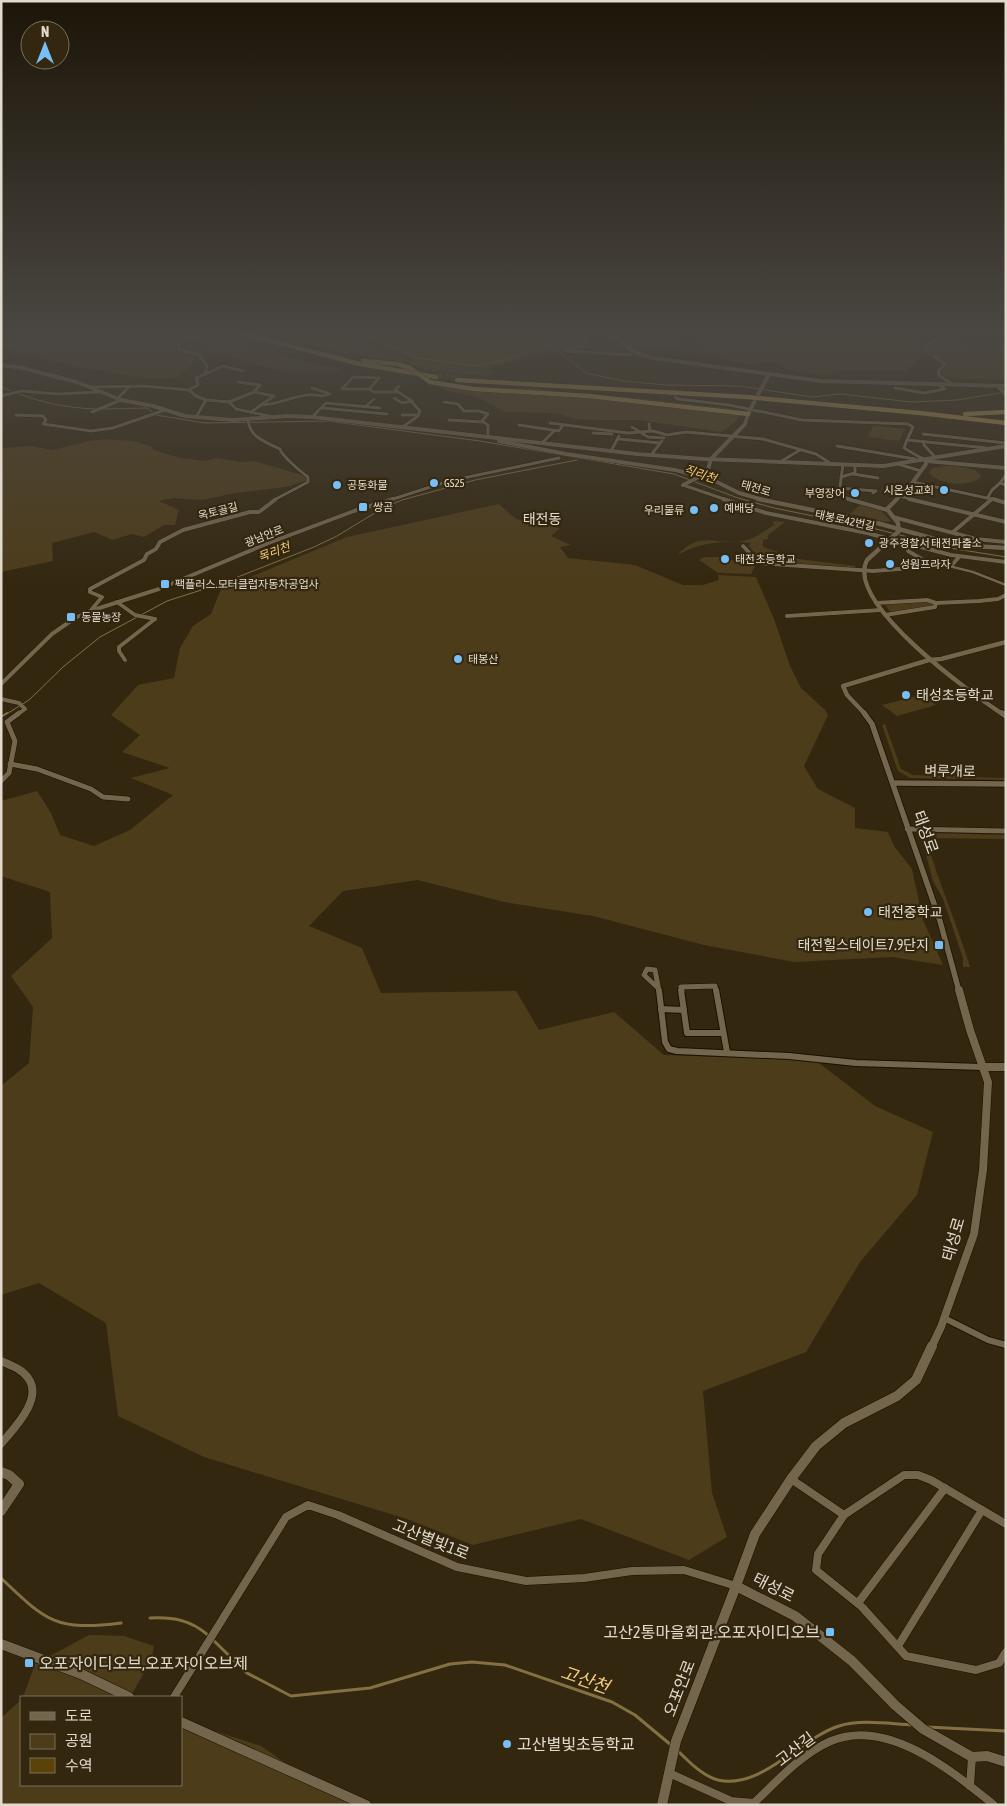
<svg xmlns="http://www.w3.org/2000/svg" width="1007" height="1806" font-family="'Asap Condensed','Noto Sans KR',sans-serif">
  <rect width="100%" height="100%" fill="#33270f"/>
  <g fill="#4d3c1a">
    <path d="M1,332H208L307,362L342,369C313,376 283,373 255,364C239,360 228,353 210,354L208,351L210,346C200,339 189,339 178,342V346L182,351L194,356L193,364L179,376L169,379H150L77,367L1,348Z"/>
    <polygon points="268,332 336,332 385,348 401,355 408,360 417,362 399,351 343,332 584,332 585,343 484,369 496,372 484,376 423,370 425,368 402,361 338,353"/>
    <polygon points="618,332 684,332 681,336 682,347 680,350 629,347 622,340 633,337"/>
    <polygon points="691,332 907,332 920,346 928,346 951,336 959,338 956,341 976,349 997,349 998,345 1006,345 1006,380 947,377 942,375 942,371 945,364 934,355 916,359 908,371 835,371 827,375 788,370 780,363 762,362 756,364 744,364 692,351 703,343"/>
    <polygon points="440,384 502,389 532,388 576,395 626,397 743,410 736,421 722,432 639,420 598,420 577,419 556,413 505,412 477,397 447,391 440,387"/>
    <polygon points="873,426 874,426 905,429 899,441 868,437"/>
    <polygon points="106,439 133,441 150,446 154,450 181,458 205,461 218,458 240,462 254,461 302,475 306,477 306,481 286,487 235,493 202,500 173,498 159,501 179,510 175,525 164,525 144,537 132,534 112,540 94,532 52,543 53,561 1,572 1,448 32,446 52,450 89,441"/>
    <path d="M953,465L975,470L981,476L980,478C967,487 940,485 929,473L932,468Z"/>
    <polygon points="499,504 516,519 560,528 551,536 571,545 560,547 568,558 635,565 683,585 703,585 719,580 718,575 756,577 774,619 790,666 801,688 825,710 828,715 804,766 818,789 855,808 855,828 888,832 894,846 912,869 923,920 943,965 892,957 794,962 704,945 593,916 504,902 418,880 343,891 309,926 362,948 381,993 516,991 539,1030 614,1012 664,1055 815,1060 875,1106 933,1132 917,1195 860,1262 806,1352 703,1391 712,1493 727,1537 689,1560 581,1519 473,1545 407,1519 204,1457 118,1416 106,1323 39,1283 1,1295 1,1086 29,1063 33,1007 11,976 52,938 50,892 1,876 1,801 37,791 51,813 60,835 94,846 130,830 173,795 131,778 170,768 122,752 140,735 111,715 138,685 174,678 180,648 193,626 211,614 221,589 347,537"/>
    <polygon points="860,505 881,511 891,521 886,522 850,514"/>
    <path d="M773,521L785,522L768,535V539L763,540V546L768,549L779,552L782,557L856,566L854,568L761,561L749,546L751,543C723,540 702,542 677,555C703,528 720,548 747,540C756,538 765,530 774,525Z"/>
    <polygon points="704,557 719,557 755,566 751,574 718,573 699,560"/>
    <polygon points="923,601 934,604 935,607 891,613 884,603"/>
    <polygon points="921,695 936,705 897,716 882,705"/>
    <polygon points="885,724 901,769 913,775 1006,778 1006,780 910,778 898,771 882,725"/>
    <path d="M925,833L1006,835V839L926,838C938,882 957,923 970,967H963V958L943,899L933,881L921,836Z"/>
    <polygon points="89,1635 124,1636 154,1646 152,1659 130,1697 23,1697 35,1664"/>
    <polygon points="21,1700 21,1785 181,1785 181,1720 261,1746 307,1778 375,1805 1,1805 1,1718"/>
  </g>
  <polygon fill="#5b4308" stroke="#847143" points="349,332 543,332 537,339 547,345 501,361 476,366 418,358 378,341"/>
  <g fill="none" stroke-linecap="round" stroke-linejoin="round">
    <g stroke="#847143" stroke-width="1">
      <polyline points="540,341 555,348 586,373 623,381 666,385 740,386 812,397 841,394 911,402 957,400 1006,392"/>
      <path d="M1,387C35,401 61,408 98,409"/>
      <polyline points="102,409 147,408 156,415 205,423 328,421 480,441 674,474 738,498 774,508 872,528 956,549 1006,557"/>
      <polyline points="5,715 29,700 63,667 100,637 167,601 220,584 314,547 337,536 383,508 402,500 475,480 577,460"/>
    </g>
    <polyline stroke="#847143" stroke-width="2" points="1,717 7,713"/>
    <g stroke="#847143" stroke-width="3">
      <path d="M1,1578C47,1622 56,1631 121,1623"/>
      <path d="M150,1618C174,1617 191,1620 209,1636"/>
      <polyline points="212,1639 247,1673 291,1696 370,1688 450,1664 472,1662 505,1665 612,1702 635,1715 671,1745"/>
      <polyline points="927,1727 1006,1731"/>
      <path d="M678,1751C689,1762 703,1776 718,1780C761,1790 801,1738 839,1726C861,1719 890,1724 912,1725"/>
    </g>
    <polyline stroke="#4d422c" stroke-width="3" stroke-dasharray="3 1" stroke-linecap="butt" points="926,345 926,352 934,356"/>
    <polyline stroke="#4d422c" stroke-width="4.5" stroke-dasharray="4.5 2" stroke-linecap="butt" points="438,375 460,377"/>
    <g stroke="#1a1000" stroke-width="3">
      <polyline id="pedestrian" points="949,566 973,572 1006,585"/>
    </g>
    <g stroke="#1a1000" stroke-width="4">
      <g id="minor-far4">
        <polyline points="592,332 586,336 587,343 566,351 631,355"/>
        <polyline points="612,332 617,336 618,340"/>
        <polyline points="947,333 956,332"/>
        <polyline points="178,344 179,349 199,355 207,366 205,374"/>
        <polyline points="926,345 949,332"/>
        <polyline points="934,356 945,364 938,372 940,376 954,385"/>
        <polyline points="379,378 369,389 374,392 397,392"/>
        <polyline points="399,386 395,390 409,399 420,411 417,417 401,428"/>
        <polyline points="90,387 143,386 189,390 196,396 206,400 229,402 236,409 274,417"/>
        <polyline points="895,388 924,393 945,389 939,385"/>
        <polyline points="369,389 342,389 353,377 379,378"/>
        <polyline points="189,390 198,385 196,378 223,366 243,371"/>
        <polyline points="1,396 22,391 58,394 99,392"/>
        <polyline points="675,397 678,399 729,405 802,420 908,424 913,427 907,440 987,448"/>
        <polyline points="118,398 129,387"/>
        <polyline points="394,398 402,403 412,401"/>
        <polyline points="229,402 254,392 260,385 238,382"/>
        <polyline points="444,402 458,404 464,411 479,411 488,414 482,421 488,425 488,436"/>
        <path d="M260,405C276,405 291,397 307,395C315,394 321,398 330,394L312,388"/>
        <polyline points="365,407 374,399"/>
        <polyline points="322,408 387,414"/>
        <polyline points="92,412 121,400"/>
        <polyline points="251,412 274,396 254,392"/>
        <polyline points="16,415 43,416 46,420 43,424 91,431 113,428 165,410"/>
        <polyline points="402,415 419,415"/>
        <polyline points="196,417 206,400"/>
        <polyline points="312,417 326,403 380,408"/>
        <path d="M248,420C250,438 266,442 280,449C282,456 301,472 308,477V482L274,500"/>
        <polyline points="449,420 483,422"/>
        <polyline points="550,423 628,433 653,431 667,435 686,432 763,439 816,454 830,463"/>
        <polyline points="649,424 650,431"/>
        <polyline points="519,425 559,431 563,425"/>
        <polyline points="632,427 648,437 664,438"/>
        <polyline points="593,433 612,434"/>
        <polyline points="923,434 1006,443"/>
        <polyline points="619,439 660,443"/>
        <polyline points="907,440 904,448 921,458"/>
        <polyline points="923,441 924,445 934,456"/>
        <polyline points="543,442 554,431"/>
        <polyline points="837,446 915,459"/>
        <polyline points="1005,446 1006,467"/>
        <polyline points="611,451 619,436"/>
        <polyline points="651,455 662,441"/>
        <polyline points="780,462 800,450"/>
        <polyline points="843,464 839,494 851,500"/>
        <polyline points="898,464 921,471"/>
        <polyline points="853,474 878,478"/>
        <polyline points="841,477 855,473 855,465"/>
        <polyline points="913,482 996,500"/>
        <polyline points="1000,483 1006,475"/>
        <polyline points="683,485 727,500"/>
        <polyline points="838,488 876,491 873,493"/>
        <polyline points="899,496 915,500"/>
        <polyline points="988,497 992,490 1000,483 1006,485"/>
        <polyline points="390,500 449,481 559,458"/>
      </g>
    </g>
    <g stroke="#1a1000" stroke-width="4.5">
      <g id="minor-far3">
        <polyline points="723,499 766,513 867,533 951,555 1006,562"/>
        <polyline points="848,499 887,510"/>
        <polyline points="909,499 1006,522"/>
        <polyline points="993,499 1006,503"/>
        <polyline points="893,517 976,539 1006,542"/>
        <polyline points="953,532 992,499"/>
        <polyline points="907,544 908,551 927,562 952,565 959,557"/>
        <polyline points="743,546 759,563 873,571 925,567 927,562"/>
        <polyline points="117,602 135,615 155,619"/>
        <polyline points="876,603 927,600 936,603 979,601 998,599 1006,595"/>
        <polyline points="92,609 102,597 90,592 90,589 144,560 147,554 156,549 160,542 183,530 250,512 259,512 276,499"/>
        <polyline points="885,615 935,607 936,603"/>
        <polyline points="787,616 881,610"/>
        <polyline points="125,660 119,651 119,647 155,619"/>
        <polyline points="1,684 52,634 75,618 90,611 159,589 266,544 354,511 393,499"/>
        <polyline points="1,699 19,703 25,709 17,715"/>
      </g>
    </g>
    <g stroke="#1a1000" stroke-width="6">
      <g id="minor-far2">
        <polyline points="10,764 37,769 91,789 103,797 128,799"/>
        <polyline points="1,781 9,773 15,741 7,722 19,713"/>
        <polyline points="907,829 1006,831"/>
        <polyline points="658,988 644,975 647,969 655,970 659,991"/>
        <polyline points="682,991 681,987 715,986 716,991"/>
      </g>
    </g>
    <g stroke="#1a1000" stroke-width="8">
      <g id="minor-far1">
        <polyline points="659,990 665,1042 669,1049 677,1051 789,1056 856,1063 982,1067"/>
        <polyline points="681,990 687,1033 723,1033"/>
        <polyline points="716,990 727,1052"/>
        <polyline points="661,1009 684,1010"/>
        <polyline points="944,1318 988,1340 1006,1345"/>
      </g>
    </g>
    <g stroke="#1a1000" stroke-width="9">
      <g id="minor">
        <path d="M1,1361C10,1365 22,1369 28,1378C44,1399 13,1429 1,1444"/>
        <polyline points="791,1479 844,1515"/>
        <polyline points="1006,1524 931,1480 918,1475 904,1475 844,1515 818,1554 816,1570 862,1607 906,1656 976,1670 999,1663 1006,1652"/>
        <polyline points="858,1603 945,1488"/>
        <polyline points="898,1646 982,1510"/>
        <polyline points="174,1697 286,1517 308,1505 338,1515 457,1567 526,1581 584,1578 632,1571 684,1570 736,1586"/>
        <path d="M669,1773L731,1801L754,1803C777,1781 801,1754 831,1741C888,1717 953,1772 994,1805"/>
        <polyline points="970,1786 972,1757"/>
      </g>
    </g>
    <g stroke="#1a1000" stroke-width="4.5">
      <g id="tertiary-far4">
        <polyline points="601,332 613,336 633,351 652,358 821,381 1006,386"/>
        <polyline points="1,365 22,368 77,382 121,400 153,406 185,416 233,420 288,416 312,417 637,454 704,459 883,466 1006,446"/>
        <polyline points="998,386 1006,395"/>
        <polyline points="499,441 566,454 675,470 709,478 739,493 764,500"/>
        <polyline points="926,461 1006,468"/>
        <polyline points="683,485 707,473 711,459 745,424 748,414 769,374"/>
        <polyline points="896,500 913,482 926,464 926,461 921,458"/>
      </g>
    </g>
    <g stroke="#1a1000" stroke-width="5">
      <g id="tertiary-far3">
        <polyline points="758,499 877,523 957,545 1006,548"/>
        <path d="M897,499L887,509L898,523L899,531L867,560C844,603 972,694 1004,715"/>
        <polyline points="866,715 847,695 843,686 929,660 941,659 1006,642"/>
      </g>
    </g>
    <g stroke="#1a1000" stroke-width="7">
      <g id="tertiary-far2">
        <polyline points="864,713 872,724 940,921 959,991"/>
        <polyline points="1002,713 1006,716"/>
        <polyline points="893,783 1006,784"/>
      </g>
    </g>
    <g stroke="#1a1000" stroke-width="9">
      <g id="tertiary-far1">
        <polyline points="982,1067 1006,1067"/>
        <polyline points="931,1348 941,1327 974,1234 983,1170 988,1082 970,1030 959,990"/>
      </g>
    </g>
    <g stroke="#1a1000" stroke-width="11">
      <g id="tertiary">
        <polyline points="932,1346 916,1380 897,1396 844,1423 816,1446 791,1479 755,1534 736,1586 795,1616 852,1661 895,1705 923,1729 972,1757 987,1756 1006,1762"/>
        <polyline points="1,1472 9,1475 19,1484 1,1511"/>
        <polyline points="1,1644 81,1674 129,1697"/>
        <polyline points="181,1722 366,1805"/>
        <polyline points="662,1805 676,1741 736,1586"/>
      </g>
    </g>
    <g stroke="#1a1000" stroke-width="5">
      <g id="trunk">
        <polyline points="236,332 360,364 436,377"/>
        <polyline points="363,361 398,364 410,368"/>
        <polyline points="457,380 747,397"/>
        <polyline points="430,382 474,389 589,396 748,414"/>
        <polyline points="920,413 1006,423"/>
        <polyline points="965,414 1006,412"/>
      </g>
    </g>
    <use href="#pedestrian" stroke="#73664d" stroke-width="2.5"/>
    <use href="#minor-far4" stroke="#73664d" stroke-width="3"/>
    <use href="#minor-far3" stroke="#73664d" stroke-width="4"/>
    <use href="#minor-far2" stroke="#73664d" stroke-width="5"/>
    <use href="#minor-far1" stroke="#73664d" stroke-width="6"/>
    <use href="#minor" stroke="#73664d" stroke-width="8"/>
    <use href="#tertiary-far4" stroke="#73664d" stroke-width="4"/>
    <use href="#tertiary-far3" stroke="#73664d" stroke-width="4.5"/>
    <use href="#tertiary-far2" stroke="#73664d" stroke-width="5.5"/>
    <use href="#tertiary-far1" stroke="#73664d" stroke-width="8"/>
    <use href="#tertiary" stroke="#73664d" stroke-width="10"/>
    <use href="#trunk" stroke="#a68848" stroke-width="4.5"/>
    <g stroke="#1a1000" stroke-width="5" stroke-linecap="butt">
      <g id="trunk-bridge">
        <polyline points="410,368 430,382"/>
        <polyline points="747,397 920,413"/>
      </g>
    </g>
    <use href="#trunk-bridge" stroke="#a68848" stroke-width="4.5"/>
  </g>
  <linearGradient id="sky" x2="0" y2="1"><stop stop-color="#1c1508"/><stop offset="0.57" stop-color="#4a4742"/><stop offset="1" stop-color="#4a4742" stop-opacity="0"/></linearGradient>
  <rect width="1007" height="585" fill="url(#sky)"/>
  <g fill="#78bff7" stroke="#33270f" stroke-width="2">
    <circle cx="434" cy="483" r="5"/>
    <circle cx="337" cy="485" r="5"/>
    <circle cx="944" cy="490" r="5"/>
    <circle cx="855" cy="493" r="5"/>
    <rect x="358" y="502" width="10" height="10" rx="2.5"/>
    <circle cx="714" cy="508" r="5"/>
    <circle cx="694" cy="510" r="5"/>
    <circle cx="869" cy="543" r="5"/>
    <circle cx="725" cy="559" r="5"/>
    <circle cx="890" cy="564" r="5"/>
    <rect x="160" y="579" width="10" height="10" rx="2.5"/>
    <rect x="66" y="612" width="10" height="10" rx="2.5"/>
    <circle cx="458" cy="659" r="5"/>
    <circle cx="906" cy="695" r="5"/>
    <circle cx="868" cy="912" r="5"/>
    <rect x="934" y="940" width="10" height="10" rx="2.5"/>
    <rect x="825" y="1627" width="10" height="10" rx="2.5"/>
    <rect x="24" y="1658" width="10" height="10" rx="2.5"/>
    <circle cx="507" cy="1744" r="5"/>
  </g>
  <g text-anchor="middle" stroke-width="4.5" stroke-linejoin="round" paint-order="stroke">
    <g font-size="11" fill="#e2dbcd" stroke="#33270f" text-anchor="start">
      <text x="444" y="487">GS25</text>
      <text x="347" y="489">공동화물</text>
      <text x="934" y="494" text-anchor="end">시온성교회</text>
      <text x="845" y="497" text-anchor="end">부영장어</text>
      <text x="373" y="511">쌍곰</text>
      <text x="724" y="512">예배당</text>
      <text x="684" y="514" text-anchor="end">우리물류</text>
      <text x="879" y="547">광주경찰서 태전파출소</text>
      <text x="735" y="563">태전초등학교</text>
      <text x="900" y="568">성원프라자</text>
      <text x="175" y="588">팩플러스.모터클럽자동차공업사</text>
      <text x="81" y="621">동물농장</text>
      <text x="468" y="663">태봉산</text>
    </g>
    <g font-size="11" fill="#e2dbcd" stroke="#33270f">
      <text transform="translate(756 488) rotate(17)" y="4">태전로</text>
      <text transform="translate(218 511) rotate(-14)" y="4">옥토골길</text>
      <text transform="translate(845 520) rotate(12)" y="4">태봉로42번길</text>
      <text transform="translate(264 536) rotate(-21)" y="4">광남안로</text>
    </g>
    <g font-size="12" font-style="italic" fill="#f3cb7c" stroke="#33270f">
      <text transform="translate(700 474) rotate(19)" y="4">직리천</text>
      <text transform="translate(274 552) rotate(-20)" y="4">목리천</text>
    </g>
    <g font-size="14" fill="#e2dbcd" stroke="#33270f">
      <text x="542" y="524">태전동</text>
    </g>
    <g font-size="14" fill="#e2dbcd" stroke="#33270f" text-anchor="start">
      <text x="916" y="700">태성초등학교</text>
      <text x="878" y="917">태전중학교</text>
      <text x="929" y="950" text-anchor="end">태전힐스테이트7.9단지</text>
    </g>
    <g font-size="14" fill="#e2dbcd" stroke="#33270f">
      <text transform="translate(950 771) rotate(1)" y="5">벼루개로</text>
    </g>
    <g font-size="16" fill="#e2dbcd" stroke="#33270f">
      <text transform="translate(926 832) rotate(70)" y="6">태성로</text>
      <text transform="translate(953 1239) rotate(-74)" y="6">태성로</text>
      <text transform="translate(431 1539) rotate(22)" y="6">고산별빛1로</text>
      <text transform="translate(774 1587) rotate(27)" y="6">태성로</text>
      <text transform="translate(679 1688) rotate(-69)" y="6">오포안로</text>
      <text transform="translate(795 1749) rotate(-37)" y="6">고산길</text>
    </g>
    <g font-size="16" fill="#e2dbcd" stroke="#33270f" text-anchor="start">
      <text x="820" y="1638" text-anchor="end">고산2통마을회관.오포자이디오브</text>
      <text x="39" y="1669">오포자이디오브,오포자이오브제</text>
      <text x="517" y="1750">고산별빛초등학교</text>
    </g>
    <g font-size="18" font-style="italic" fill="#f3cb7c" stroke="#33270f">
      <text transform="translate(585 1680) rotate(19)" y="6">고산천</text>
    </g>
  </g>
  <rect width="1007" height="1806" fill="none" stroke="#e2dbcd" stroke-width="5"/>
  <rect x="20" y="1696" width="162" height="90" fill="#33270f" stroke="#796f5b"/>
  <rect x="30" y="1712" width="25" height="8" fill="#73664d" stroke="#796f5b"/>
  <text x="65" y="1721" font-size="15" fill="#e2dbcd">도로</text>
  <rect x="30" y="1734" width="25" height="15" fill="#4d3c1a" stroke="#796f5b"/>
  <text x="65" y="1746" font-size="15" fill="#e2dbcd">공원</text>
  <rect x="30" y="1758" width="25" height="15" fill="#5b4308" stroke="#796f5b"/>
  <text x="65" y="1771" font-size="15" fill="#e2dbcd">수역</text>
  <g transform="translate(45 45)"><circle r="24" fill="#33270f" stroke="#796f5b"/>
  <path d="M0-4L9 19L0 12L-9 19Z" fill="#78bff7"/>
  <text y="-8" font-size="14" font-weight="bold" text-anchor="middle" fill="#e2dbcd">N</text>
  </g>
</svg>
